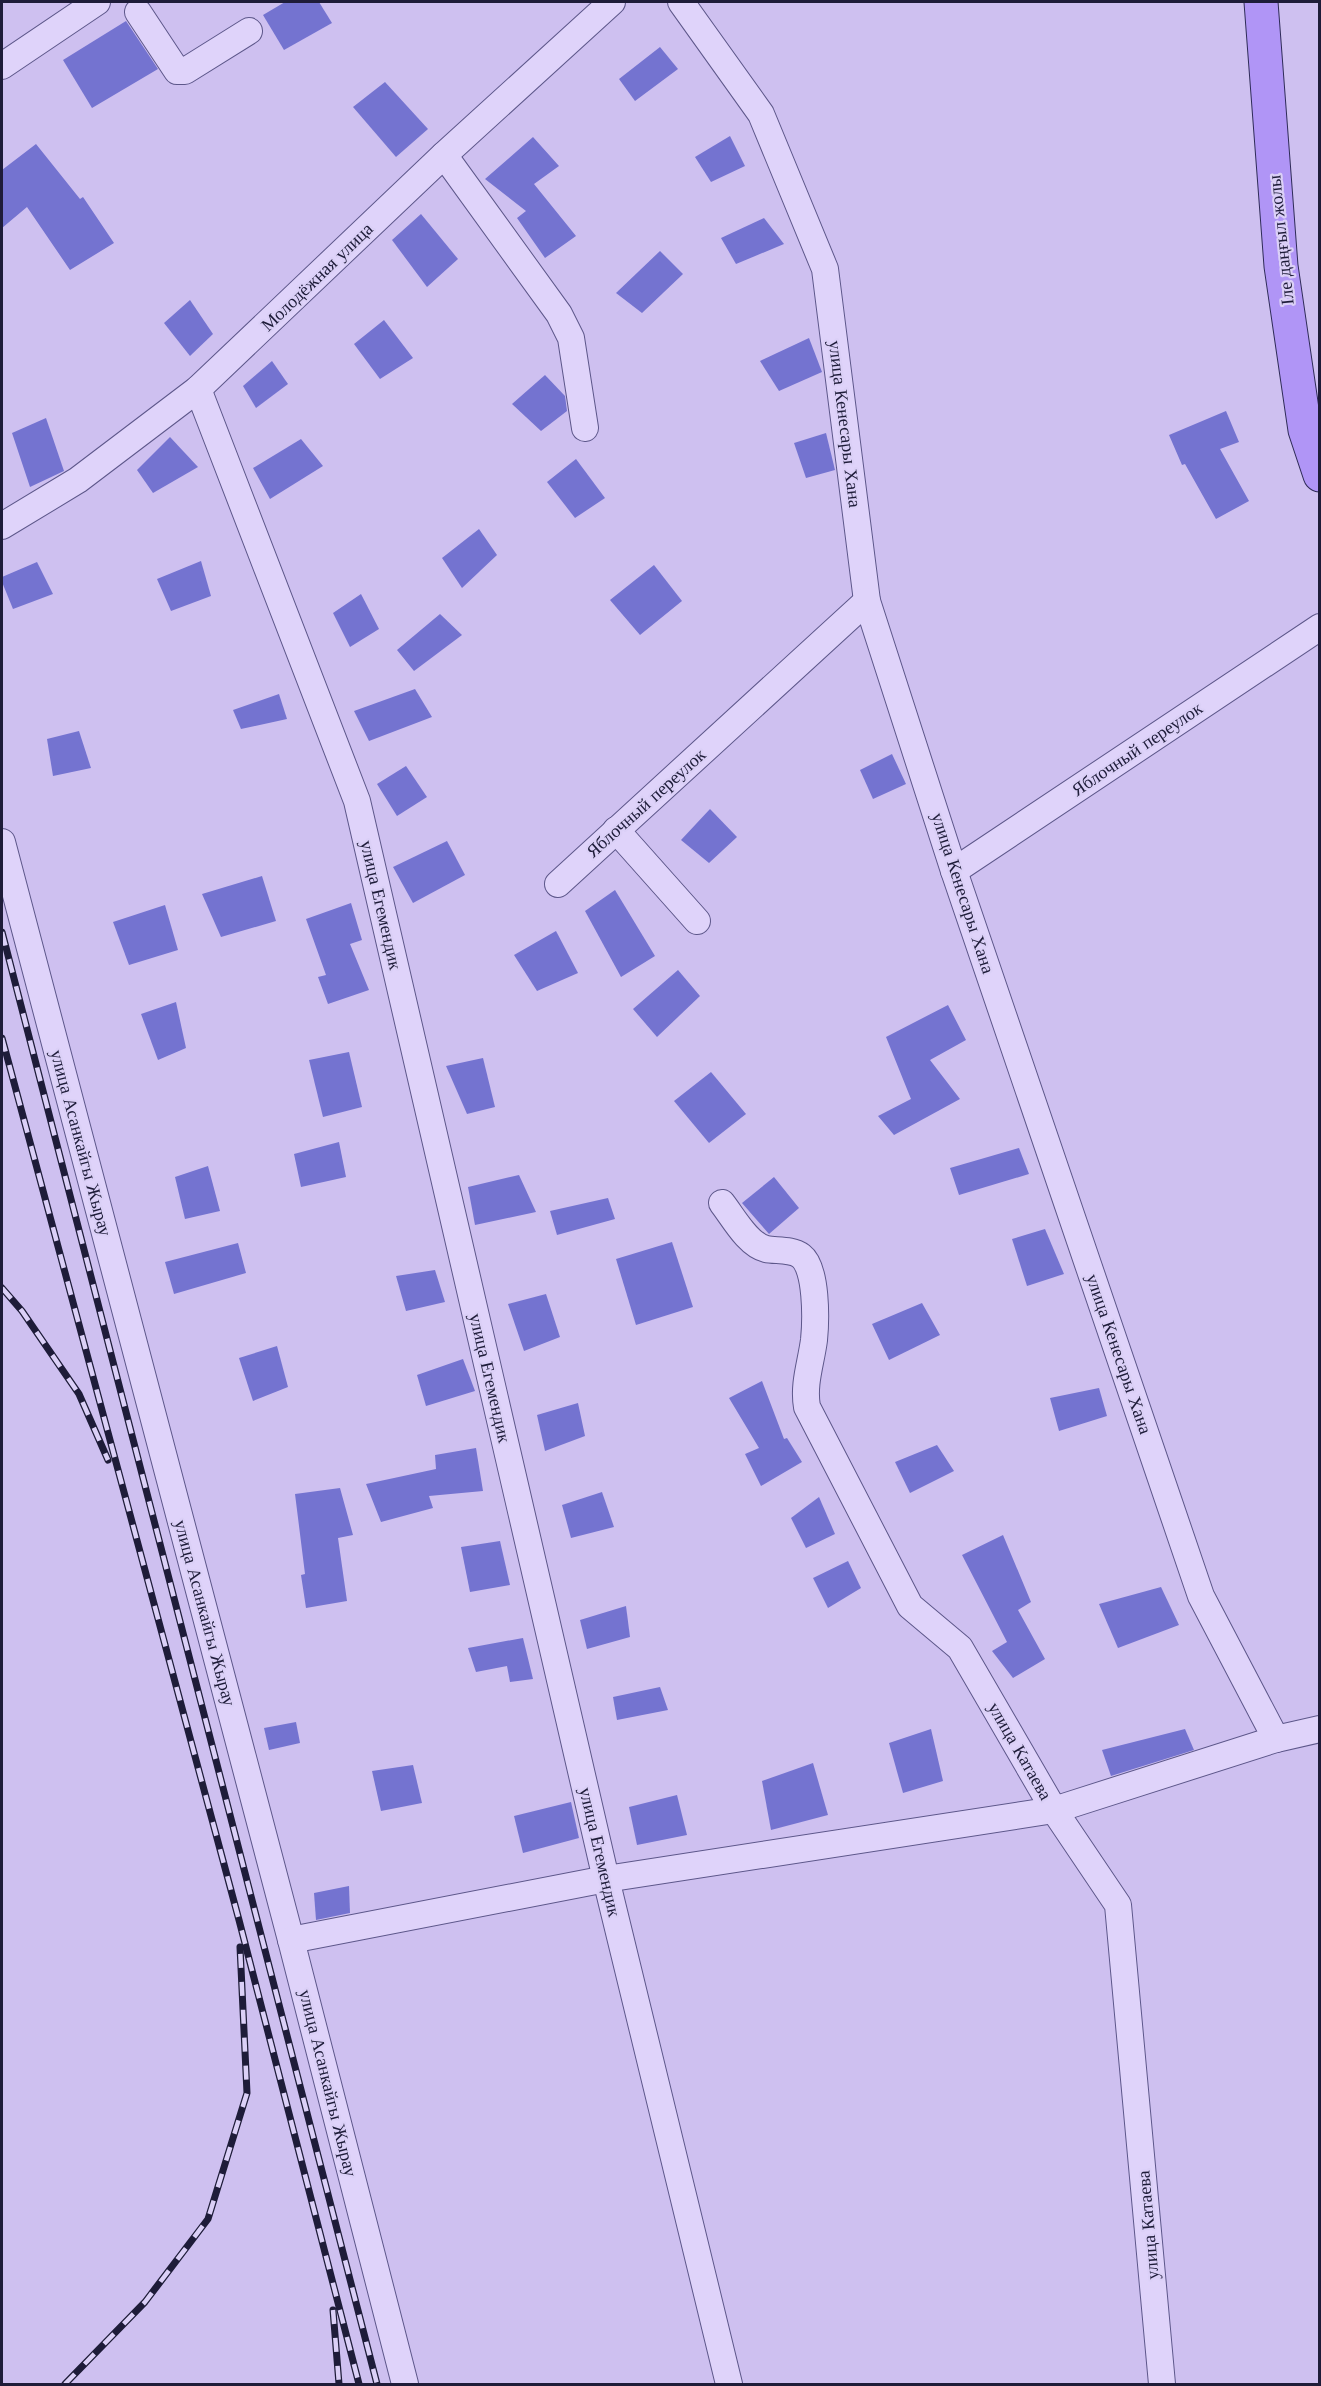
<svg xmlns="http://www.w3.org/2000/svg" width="1321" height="2386" font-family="'Libre Baskerville',serif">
  <rect width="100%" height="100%" fill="#cec0f0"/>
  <g fill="#7473d0">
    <polygon points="285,2 319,2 332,23 284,50 263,15"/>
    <polygon points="126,21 158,69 92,108 63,60"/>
    <polygon points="660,47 678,69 635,101 619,79"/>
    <polygon points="385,82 428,129 396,157 353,107"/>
    <polygon points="730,136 745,166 711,182 695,157"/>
    <polygon points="533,137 559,166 534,184 576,236 545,258 517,218 526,211 485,179"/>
    <polygon points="36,144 80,199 83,197 114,243 70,270 27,207 2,228 2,170"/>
    <polygon points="421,214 458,259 427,287 392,240"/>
    <polygon points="764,218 784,244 736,264 721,238"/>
    <polygon points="660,251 683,274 642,313 616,293"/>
    <polygon points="190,300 213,334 190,356 164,323"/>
    <polygon points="384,320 413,358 380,379 354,344"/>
    <polygon points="809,338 822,372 779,391 760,361"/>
    <polygon points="272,361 288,384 256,408 243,386"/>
    <polygon points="545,375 565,396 567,411 541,431 512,404"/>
    <polygon points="1226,411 1239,442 1220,449 1249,501 1216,519 1185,464 1182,465 1169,435"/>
    <polygon points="46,418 64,471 30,487 12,433"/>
    <polygon points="826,433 835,470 806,478 794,443"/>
    <polygon points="170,437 198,467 153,493 137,470"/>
    <polygon points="301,439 323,466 270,499 253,468"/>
    <polygon points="576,459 605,498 575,518 547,482"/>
    <polygon points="479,529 497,555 462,588 442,558"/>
    <polygon points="201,561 211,596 171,611 157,579"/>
    <polygon points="37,562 53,594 13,609 2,582 2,577"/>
    <polygon points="654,565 682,601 640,635 610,600"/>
    <polygon points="361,594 379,629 350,647 333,613"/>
    <polygon points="440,614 462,635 414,671 397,650"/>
    <polygon points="415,689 432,717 369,741 354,711"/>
    <polygon points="279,694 287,719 241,729 233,710"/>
    <polygon points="79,731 91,768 53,776 47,739"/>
    <polygon points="892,754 906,784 873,799 860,770"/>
    <polygon points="406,766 427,797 397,816 377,784"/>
    <polygon points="710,809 737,837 709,863 681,840"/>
    <polygon points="447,841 465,875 413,903 393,867"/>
    <polygon points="262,876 276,921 221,937 202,894"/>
    <polygon points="615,890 655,956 621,977 585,911"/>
    <polygon points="351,903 362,940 350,944 369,990 328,1004 318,977 326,975 306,919"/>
    <polygon points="165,905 178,950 129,965 113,922"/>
    <polygon points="556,931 578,973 537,991 514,955"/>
    <polygon points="678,970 700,996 657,1037 633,1009"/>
    <polygon points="176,1002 186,1048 158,1060 141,1014"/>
    <polygon points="948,1005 966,1040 930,1060 960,1099 894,1135 878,1116 911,1099 886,1037"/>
    <polygon points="349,1052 362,1107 323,1117 309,1060"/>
    <polygon points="483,1058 495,1107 467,1114 446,1066"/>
    <polygon points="711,1072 746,1114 709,1143 674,1101"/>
    <polygon points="339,1142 346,1177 301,1187 294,1154"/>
    <polygon points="1019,1148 1029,1174 959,1195 950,1168"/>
    <polygon points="208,1166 220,1211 185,1219 175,1177"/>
    <polygon points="519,1175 536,1212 475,1225 468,1187"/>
    <polygon points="774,1177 799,1208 769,1234 742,1203"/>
    <polygon points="608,1198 615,1219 557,1235 550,1211"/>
    <polygon points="1045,1229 1064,1274 1027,1286 1012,1239"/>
    <polygon points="672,1242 693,1307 636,1325 616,1259"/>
    <polygon points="238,1243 246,1273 174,1294 165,1262"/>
    <polygon points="435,1270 445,1302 406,1311 396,1276"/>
    <polygon points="546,1294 560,1337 524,1351 508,1304"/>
    <polygon points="922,1303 940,1335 889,1360 872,1324"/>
    <polygon points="277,1346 288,1387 253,1401 239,1358"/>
    <polygon points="463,1359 475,1391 426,1406 417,1375"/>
    <polygon points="762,1381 784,1439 787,1438 802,1462 761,1486 745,1454 759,1448 729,1398"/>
    <polygon points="1099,1388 1107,1416 1059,1431 1050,1398"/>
    <polygon points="578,1403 585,1436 545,1451 537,1415"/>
    <polygon points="937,1445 954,1471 910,1493 895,1462"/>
    <polygon points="476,1448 483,1491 429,1496 433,1508 381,1522 366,1484 436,1469 435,1455"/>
    <polygon points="340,1488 353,1535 338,1538 347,1601 306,1608 301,1575 305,1574 295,1494"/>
    <polygon points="602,1492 614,1527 571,1538 562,1505"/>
    <polygon points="819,1497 835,1534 806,1548 791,1518"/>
    <polygon points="1003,1535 1031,1602 1018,1610 1045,1659 1013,1678 992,1651 1007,1642 962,1555"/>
    <polygon points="500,1541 510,1585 470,1592 461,1547"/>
    <polygon points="848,1561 861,1588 828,1608 813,1578"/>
    <polygon points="1161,1587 1179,1625 1118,1648 1099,1604"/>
    <polygon points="626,1606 630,1637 587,1649 580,1620"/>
    <polygon points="523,1638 533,1679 510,1682 507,1666 476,1672 468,1648"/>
    <polygon points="660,1687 668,1710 617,1720 613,1697"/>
    <polygon points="296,1722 300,1743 269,1750 264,1728"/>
    <polygon points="931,1729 943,1781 903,1793 889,1743"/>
    <polygon points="1185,1729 1194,1750 1111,1776 1102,1750"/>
    <polygon points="813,1763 828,1815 771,1830 762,1781"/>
    <polygon points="413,1765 422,1803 381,1811 372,1771"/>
    <polygon points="677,1795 687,1835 637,1845 629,1807"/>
    <polygon points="571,1802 579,1838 523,1853 514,1816"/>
    <polygon points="349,1886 350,1913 316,1920 314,1893"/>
  </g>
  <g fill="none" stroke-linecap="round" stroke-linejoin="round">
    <g stroke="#5d578a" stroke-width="28">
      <g id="minor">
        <polyline points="681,2 761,114 825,269 867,601 954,871 1201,1596 1276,1739 1320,1729"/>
        <polyline points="138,12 177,71 185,71 249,31"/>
        <polyline points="2,66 97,2"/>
        <polyline points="444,155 559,314 571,338 585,428"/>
        <polyline points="198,389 357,801 606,1879 729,2384"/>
        <polyline points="2,526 78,480 198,389 444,155 612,2"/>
        <polyline points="616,830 697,921"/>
        <polyline points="2,842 291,1940 405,2384"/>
        <polyline points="954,871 1320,627"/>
        <polyline points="558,884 867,601"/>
        <path d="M722,1203C733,1217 748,1245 766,1249C776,1251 792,1249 801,1256C817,1268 816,1320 814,1340C811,1363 803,1384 807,1407L910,1606L960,1648L1054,1810L1118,1905L1162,2384"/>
        <polyline points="291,1940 606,1879 1054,1810 1276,1739"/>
      </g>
    </g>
    <g stroke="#2e2b57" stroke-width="35">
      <polyline id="primary" points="1261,2 1281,266 1305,430 1320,475"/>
    </g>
    <use href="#minor" stroke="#dfd3fa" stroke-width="26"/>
    <use href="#primary" stroke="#b095f6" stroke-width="33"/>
    <g stroke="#1e1c39" stroke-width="7">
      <g id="rail">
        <polyline points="2,932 377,2384"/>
        <polyline points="2,1038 239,1920 359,2384"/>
        <polyline points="2,1288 22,1311 79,1394 108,1460"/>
        <polyline points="333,2310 339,2384"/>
        <polyline points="65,2384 145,2302 208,2219 247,2093 240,1947"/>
      </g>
    </g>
    <use href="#rail" stroke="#dbd0f7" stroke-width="4.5" stroke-dasharray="14" stroke-linecap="butt"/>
  </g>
  <g text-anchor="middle" stroke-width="4.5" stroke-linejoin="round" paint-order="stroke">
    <g font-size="18" fill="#1e1c39" stroke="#dbd0f7">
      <text transform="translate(1281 240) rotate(-96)" y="6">Іле даңғыл жолы</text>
      <text transform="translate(317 277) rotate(-44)" y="6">Молодёжная улица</text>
      <text transform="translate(845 424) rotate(83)" y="6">улица Кенесары Хана</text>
      <text transform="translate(1137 749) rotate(-34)" y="6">Яблочный переулок</text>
      <text transform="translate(646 803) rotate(-42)" y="6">Яблочный переулок</text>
      <text transform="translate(963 893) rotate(72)" y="6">улица Кенесары Хана</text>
      <text transform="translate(381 905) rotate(77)" y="6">улица Егемендик</text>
      <text transform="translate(81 1143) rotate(75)" y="6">улица Асанкайгы Жырау</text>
      <text transform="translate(1119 1354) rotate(71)" y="6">улица Кенесары Хана</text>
      <text transform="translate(490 1378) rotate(77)" y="6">улица Егемендик</text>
      <text transform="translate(205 1613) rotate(75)" y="6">улица Асанкайгы Жырау</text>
      <text transform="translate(1020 1751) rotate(60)" y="6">улица Катаева</text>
      <text transform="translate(600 1852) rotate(77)" y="6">улица Егемендик</text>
      <text transform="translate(328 2083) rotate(76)" y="6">улица Асанкайгы Жырау</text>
      <text transform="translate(1148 2225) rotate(-95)" y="6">улица Катаева</text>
    </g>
  </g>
  <rect width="1321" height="2386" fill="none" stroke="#1e1c39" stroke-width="6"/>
</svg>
